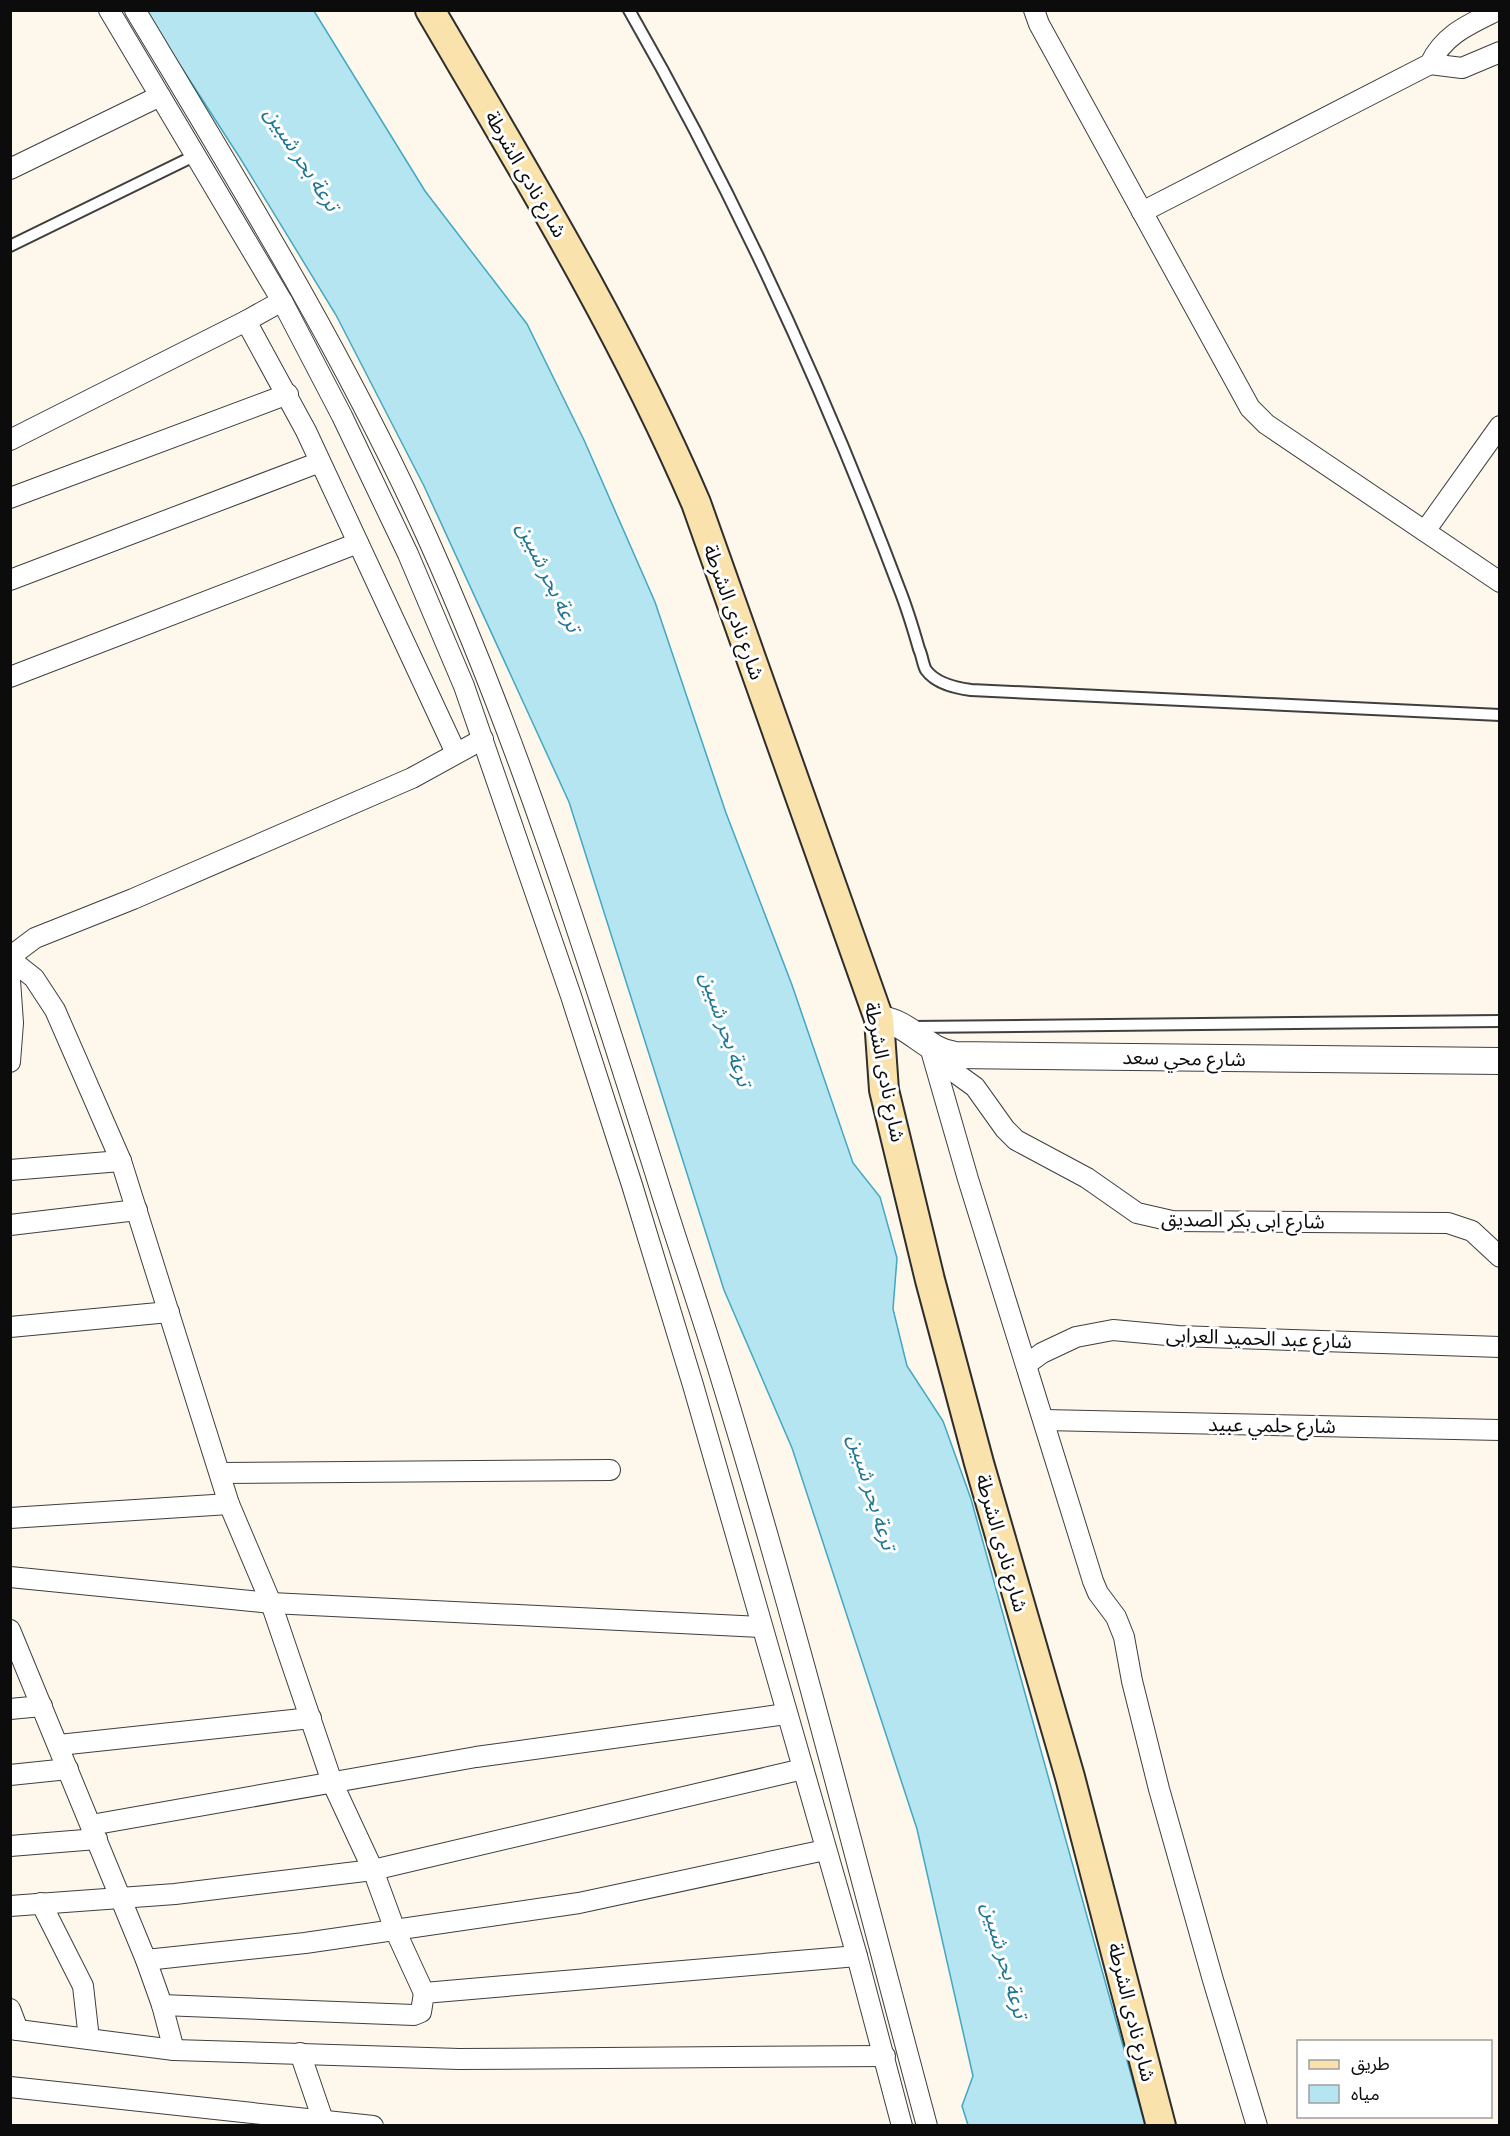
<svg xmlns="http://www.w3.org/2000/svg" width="1510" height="2136" font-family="'PT Serif','Noto Sans Arabic',serif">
  <rect width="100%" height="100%" fill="#fef7ec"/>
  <polygon fill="#b4e5f1" stroke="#41a7c2" stroke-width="1.5" points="145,11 314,11 425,191 527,324 584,440 655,602 726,813 792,985 853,1163 880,1197 897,1258 893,1309 907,1366 943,1421 971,1499 1145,2125 968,2125 962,2106 973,2076 917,1829 792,1448 724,1290 569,802 424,486 336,315 240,158"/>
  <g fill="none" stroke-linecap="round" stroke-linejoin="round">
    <g stroke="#3f3f3f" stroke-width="14">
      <g id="service">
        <path d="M629,10C735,195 824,389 899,588C907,608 913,628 919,649C922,655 923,665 926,670C936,684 956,688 971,690L1500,715"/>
        <polyline points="10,246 196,155"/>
        <polyline points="912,1027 1500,1021"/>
      </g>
    </g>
    <g stroke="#3f3f3f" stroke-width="22">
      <g id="minor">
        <polyline points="109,10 282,301 342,416 408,554 464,686 571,996 632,1185 693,1385 857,1956 902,2126"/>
        <path d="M135,10C239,183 345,355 428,539C520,743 587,957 655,1172C676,1240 700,1309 721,1378C797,1625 860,1876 927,2126"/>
        <polyline points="1034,10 1039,24 1250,408 1266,424 1500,582"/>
        <polyline points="1430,64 1462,68 1500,52"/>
        <polyline points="10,169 160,96"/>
        <path d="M1142,212L1430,64C1444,34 1470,24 1498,10"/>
        <polyline points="282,301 246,321 306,431 456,753"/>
        <polyline points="10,440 246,321"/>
        <polyline points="10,498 288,394"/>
        <polyline points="1425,531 1500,426"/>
        <polyline points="10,580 320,462"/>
        <polyline points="10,677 358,543"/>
        <polyline points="10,959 34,978 55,1010 121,1161 229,1504 271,1603 332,1782 373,1870 395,1930 424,1993"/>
        <polyline points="10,968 11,959 15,953 35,938 133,899 412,778 483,739"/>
        <polyline points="10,980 13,1023 10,1062"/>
        <polyline points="930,1047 968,1179 1093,1581 1098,1593 1116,1617 1124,1637 1132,1681 1159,1789 1213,1980 1257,2126"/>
        <polyline points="934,1052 950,1069 975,1087 1005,1129 1016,1140 1087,1178 1137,1213 1172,1221 1448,1223 1472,1231 1500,1257"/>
        <polyline points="10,1170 121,1161"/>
        <polyline points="10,1225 137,1210"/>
        <polyline points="10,1327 169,1312"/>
        <polyline points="1027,1364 1042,1353 1076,1337 1113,1330 1178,1336 1500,1347"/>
        <polyline points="1044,1420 1500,1430"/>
        <polyline points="221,1473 610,1470"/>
        <polyline points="10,1518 229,1504"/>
        <polyline points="10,1577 271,1603 761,1627"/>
        <polyline points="10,1630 146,1960 162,2005 174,2050"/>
        <polyline points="10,1709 42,1706"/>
        <polyline points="59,1745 311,1718"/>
        <polyline points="10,1775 68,1769"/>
        <polyline points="91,1825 476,1757 786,1714"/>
        <polyline points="10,1846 97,1839"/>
        <polyline points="41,1903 83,1986 89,2039"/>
        <polyline points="10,1906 175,1894 373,1870 803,1769"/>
        <polyline points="146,1960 305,1943 579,1903 825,1850"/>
        <polyline points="162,2005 414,2015 421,2012 424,1993 857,1956"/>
        <polyline points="10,2009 18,2030"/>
        <polyline points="10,2029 174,2050 459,2059 885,2056"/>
        <polyline points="300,2053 325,2126"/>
        <polyline points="10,2087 373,2126"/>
      </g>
    </g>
    <g stroke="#3f3f3f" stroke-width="28">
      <path id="tertiary" d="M879,1019C910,1022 925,1051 955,1055L1500,1061"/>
    </g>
    <g stroke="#2e2e2e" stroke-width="32">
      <path id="secondary" d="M430,10C525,172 622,331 696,503L879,1019L884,1090L930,1280L979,1463L1070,1777L1161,2126"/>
    </g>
    <use href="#service" stroke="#fff" stroke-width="10"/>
    <use href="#minor" stroke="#fff" stroke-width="20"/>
    <use href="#tertiary" stroke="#fff" stroke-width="26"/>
    <use href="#secondary" stroke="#f9e2ac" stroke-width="28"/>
  </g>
  <g text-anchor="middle" stroke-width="6" stroke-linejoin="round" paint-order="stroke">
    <g font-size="20" fill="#0c0c0c" stroke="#fff">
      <text transform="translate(526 174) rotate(60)" y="7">شارع نادى الشرطة</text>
      <text transform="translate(734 612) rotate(70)" y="7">شارع نادى الشرطة</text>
      <text transform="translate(1184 1058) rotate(1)" y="7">شارع محي سعد</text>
      <text transform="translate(885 1072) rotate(79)" y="7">شارع نادى الشرطة</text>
      <text transform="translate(1243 1220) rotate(1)" y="7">شارع ابى بكر الصديق</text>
      <text transform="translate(1259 1338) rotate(2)" y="7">شارع عبد الحميد العرابى</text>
      <text transform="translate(1272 1425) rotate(1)" y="7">شارع حلمي عبيد</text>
      <text transform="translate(1002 1543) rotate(74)" y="7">شارع نادى الشرطة</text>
      <text transform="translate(1132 2012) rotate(76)" y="7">شارع نادى الشرطة</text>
    </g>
    <g font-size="21" font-style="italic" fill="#1f7693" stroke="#fff">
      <text transform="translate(302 159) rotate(57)" y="7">ترعة بحر شبين</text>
      <text transform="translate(549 577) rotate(64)" y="7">ترعة بحر شبين</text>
      <text transform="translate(726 1029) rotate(71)" y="7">ترعة بحر شبين</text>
      <text transform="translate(872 1492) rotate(73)" y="7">ترعة بحر شبين</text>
      <text transform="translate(1005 1960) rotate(74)" y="7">ترعة بحر شبين</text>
    </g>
  </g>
  <rect width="1510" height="2136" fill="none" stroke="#0c0c0c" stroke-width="24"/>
  <rect x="1297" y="2040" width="195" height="78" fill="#ffffff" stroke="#9e9e9e" stroke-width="1.5"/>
  <rect x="1309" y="2060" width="30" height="9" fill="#f9e2ac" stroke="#9e9e9e" stroke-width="1.5"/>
  <text x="1351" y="2070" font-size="18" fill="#0c0c0c">طريق</text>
  <rect x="1309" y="2085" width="30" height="18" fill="#b4e5f1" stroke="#9e9e9e" stroke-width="1.5"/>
  <text x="1351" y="2100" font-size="18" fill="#0c0c0c">مياه</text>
</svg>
